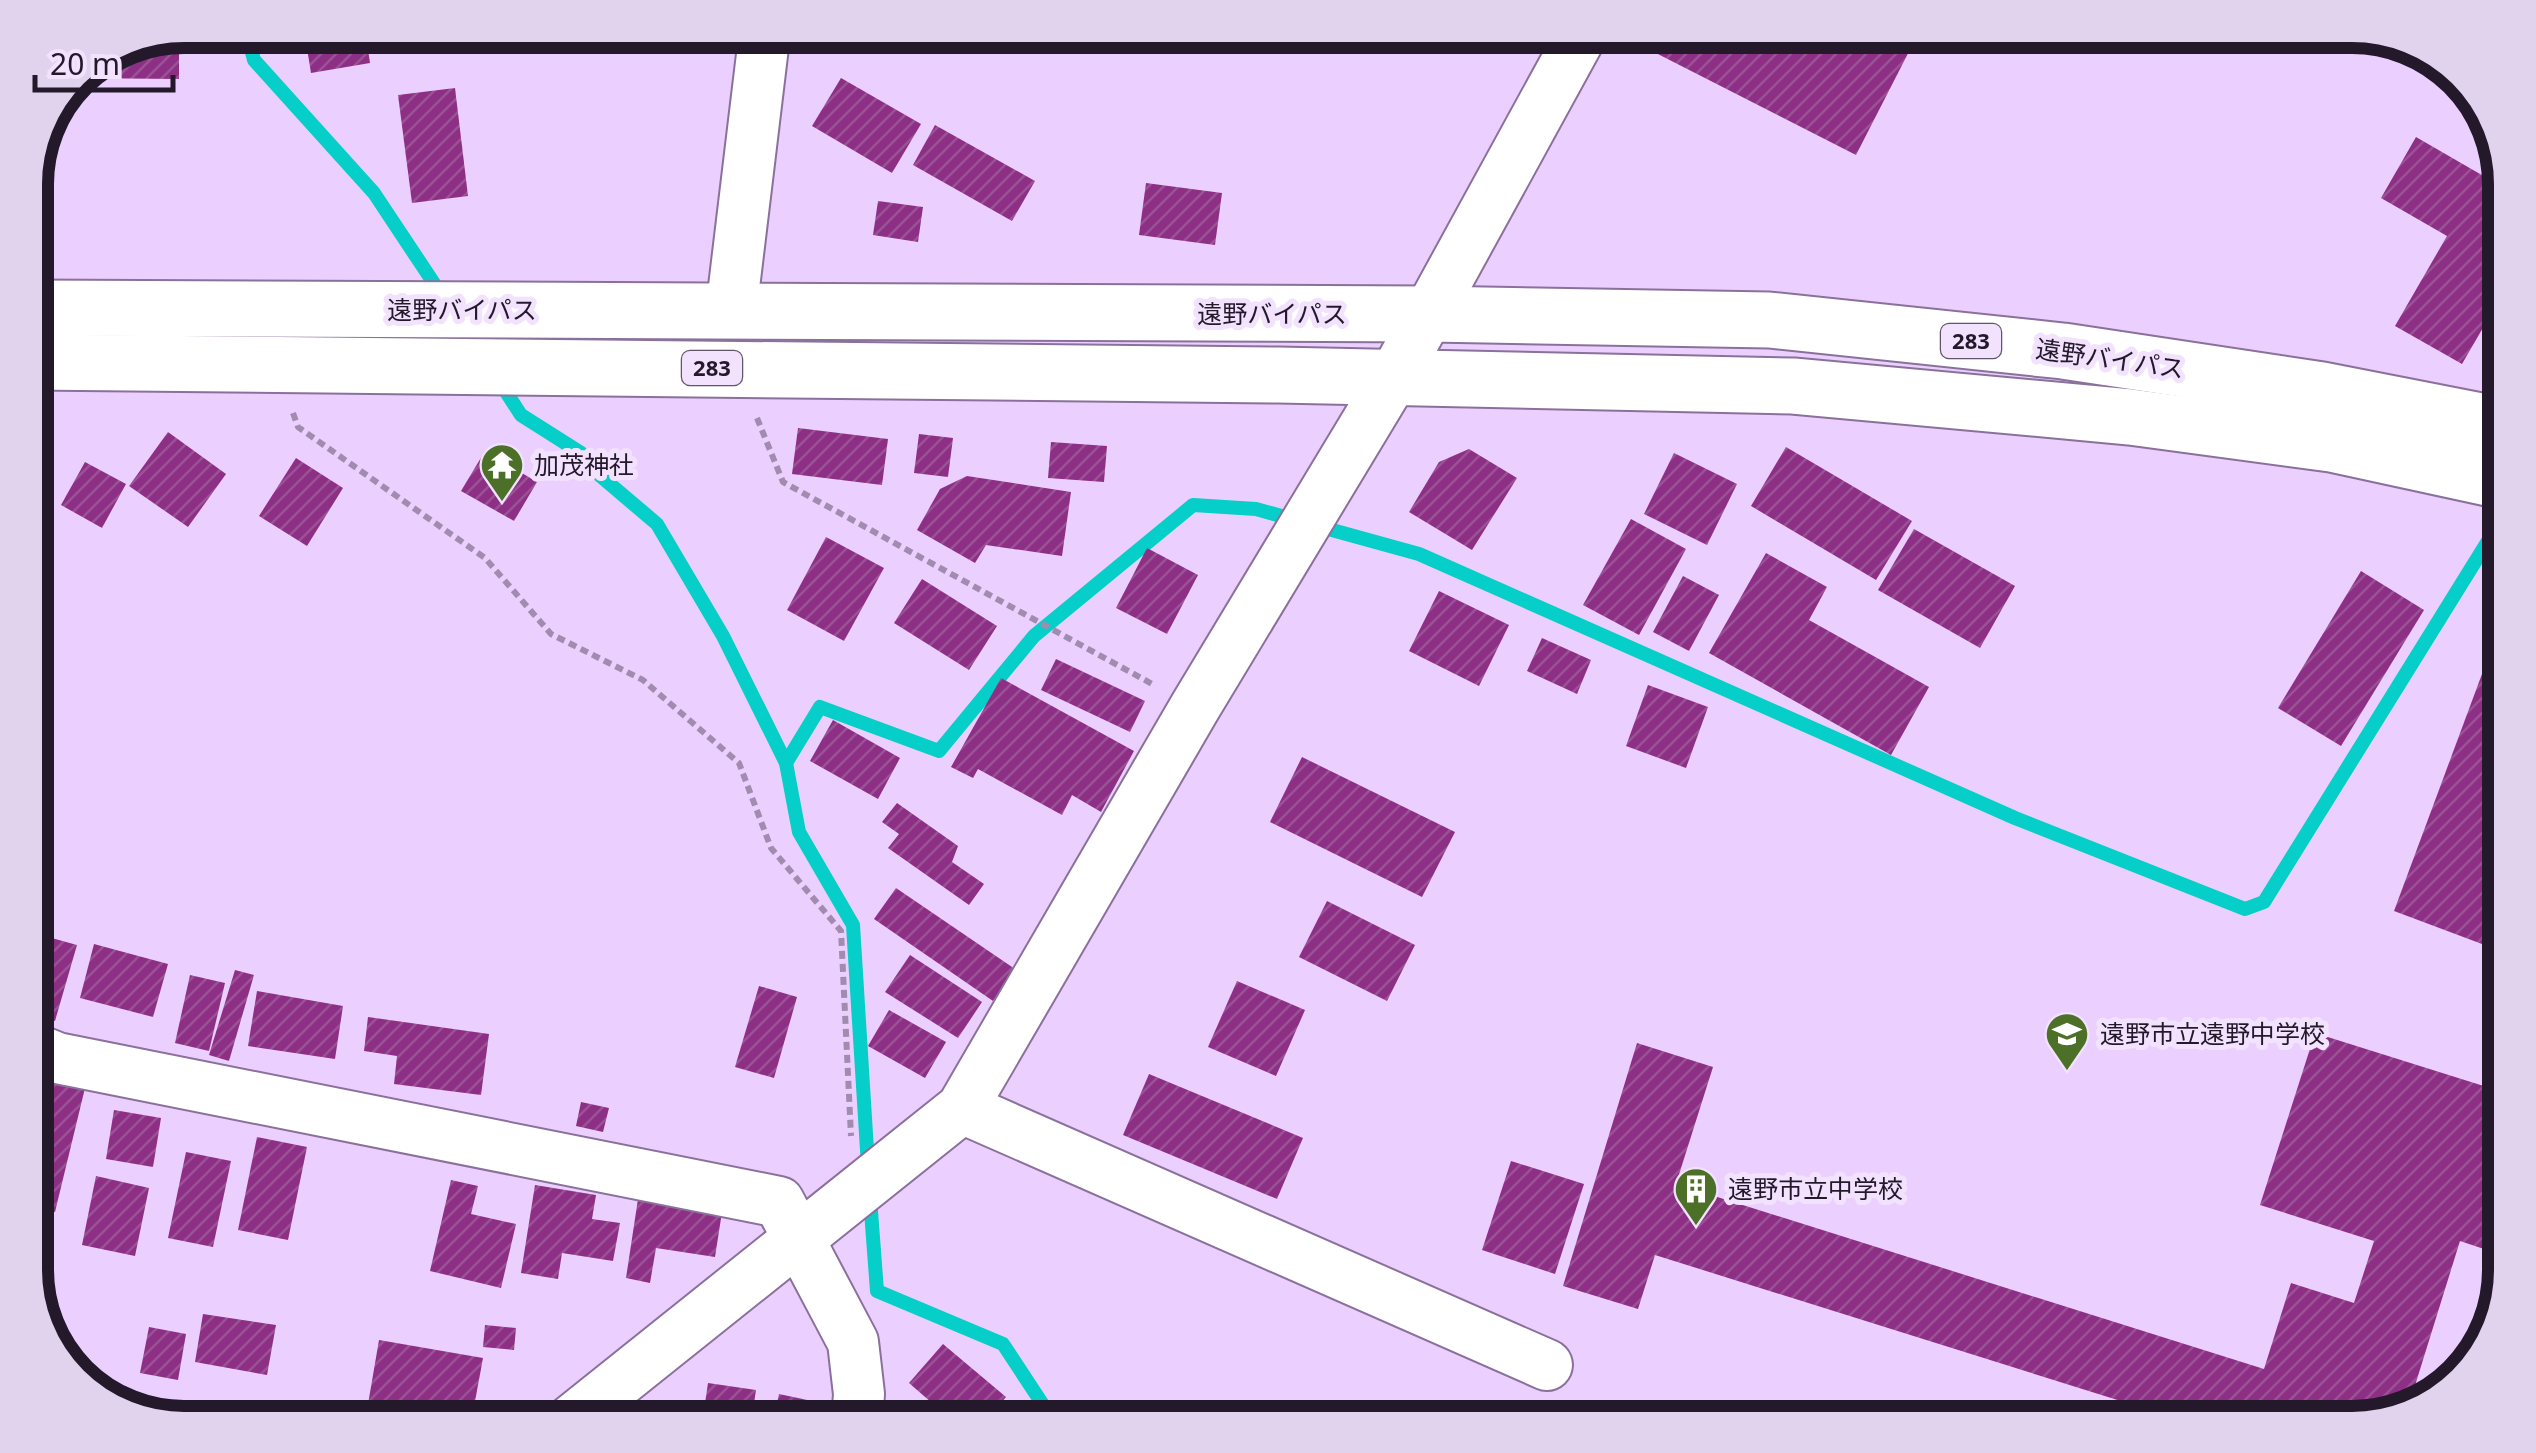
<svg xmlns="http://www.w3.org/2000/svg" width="2536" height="1453" font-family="'Noto Sans','Noto Sans JP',sans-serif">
  <defs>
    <pattern id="building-hatch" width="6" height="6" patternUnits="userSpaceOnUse" patternTransform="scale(2.5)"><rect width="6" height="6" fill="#8e2f86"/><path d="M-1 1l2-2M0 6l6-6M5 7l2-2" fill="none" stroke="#9a5294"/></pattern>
  </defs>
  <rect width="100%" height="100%" fill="#ebcfff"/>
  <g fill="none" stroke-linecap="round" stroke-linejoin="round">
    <g stroke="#06cec8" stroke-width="14">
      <polyline points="246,30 254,60 374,193 443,297"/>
      <polyline points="499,381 521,415 581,453 584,462 657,524 723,636 786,763 799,832 853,925 868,1166"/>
      <polyline points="786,763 820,707 939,751 1034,636 1193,505 1256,509 1419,554 2015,818 2245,909 2264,902 2506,512"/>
      <polyline points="870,1198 877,1291 1003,1344 1055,1423"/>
    </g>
  </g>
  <g fill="url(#building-hatch)">
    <polygon points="304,30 365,30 370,63 311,73"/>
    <polygon points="413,30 485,30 486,44 416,52"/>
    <polygon points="1657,30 1920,30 1856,155 1648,49"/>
    <polygon points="179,32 179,79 74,78 75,75"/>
    <polygon points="841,78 921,124 892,173 812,126"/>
    <polygon points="455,88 468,196 412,203 398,95"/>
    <polygon points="935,125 1035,181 1012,221 913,165"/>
    <polygon points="2416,137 2506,189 2506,288 2462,364 2395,326 2447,236 2381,198"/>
    <polygon points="1146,183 1222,193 1215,245 1139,235"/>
    <polygon points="878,201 923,207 918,242 873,235"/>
    <polygon points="798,428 888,439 882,485 792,474"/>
    <polygon points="168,432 226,474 188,527 129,486"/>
    <polygon points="919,434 953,438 948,477 914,473"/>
    <polygon points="1051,442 1107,446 1104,482 1048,478"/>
    <polygon points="1786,447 1912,521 1876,580 1751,506"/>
    <polygon points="1469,449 1517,478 1472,550 1409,512 1439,462"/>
    <polygon points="485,451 537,482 514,521 461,491"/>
    <polygon points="1674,453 1737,484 1707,545 1644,514"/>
    <polygon points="296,458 343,488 307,546 259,516"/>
    <polygon points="85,462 126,484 102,528 61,505"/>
    <polygon points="967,476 1071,492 1062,556 986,545 975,563 917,530 940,489"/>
    <polygon points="1631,519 1686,549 1639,635 1583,605"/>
    <polygon points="1914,529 2015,586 1980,648 1878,590"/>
    <polygon points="826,537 884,568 844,641 787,610"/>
    <polygon points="1147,548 1198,575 1167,634 1116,608"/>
    <polygon points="1766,553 1827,587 1809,620 1929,687 1891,755 1709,653"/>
    <polygon points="2361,571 2424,610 2341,746 2278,708"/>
    <polygon points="1683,576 1719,595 1689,651 1653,632"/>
    <polygon points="922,579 997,626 969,670 894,623"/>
    <polygon points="1439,591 1509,625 1479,686 1409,651"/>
    <polygon points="1542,638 1591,660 1577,694 1527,671"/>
    <polygon points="2492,647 2506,652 2506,953 2394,911"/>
    <polygon points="1056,659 1145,701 1130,732 1041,690"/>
    <polygon points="1001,678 1134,751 1101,812 1072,795 1062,815 978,769 973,778 951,767"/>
    <polygon points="1648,685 1708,707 1686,768 1626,746"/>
    <polygon points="833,720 900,758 878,799 810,761"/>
    <polygon points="1302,757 1455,832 1422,897 1270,822"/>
    <polygon points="897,803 958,846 952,862 984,884 969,905 888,848 899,834 882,822"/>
    <polygon points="896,888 1015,969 993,1001 874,919"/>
    <polygon points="1327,901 1415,945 1387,1001 1299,957"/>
    <polygon points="30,932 77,945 55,1021 30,1014"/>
    <polygon points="94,944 168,964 153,1017 80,998"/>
    <polygon points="910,955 982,1002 958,1038 885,992"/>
    <polygon points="235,970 254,975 229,1061 209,1055"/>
    <polygon points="190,975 225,983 209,1051 175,1043"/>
    <polygon points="1237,981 1305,1010 1276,1076 1208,1047"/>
    <polygon points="759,986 797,997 774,1078 735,1067"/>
    <polygon points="257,991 343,1006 335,1059 248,1046"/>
    <polygon points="889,1010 946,1042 925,1078 868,1046"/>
    <polygon points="368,1017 489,1034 481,1095 394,1084 397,1056 364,1051"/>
    <polygon points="2315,1033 2506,1093 2506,1212 2493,1252 2460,1241 2408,1408 2353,1423 2191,1423 1655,1255 1638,1309 1563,1286 1637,1043 1713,1067 1676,1184 2264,1369 2291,1283 2354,1303 2374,1241 2260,1205"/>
    <polygon points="1149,1074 1303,1138 1277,1199 1123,1135"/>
    <polygon points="45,1079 85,1088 55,1212 30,1206 30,1138"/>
    <polygon points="581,1102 609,1108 603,1132 576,1126"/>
    <polygon points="114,1110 161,1118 153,1167 106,1159"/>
    <polygon points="257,1137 307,1147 288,1240 238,1230"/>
    <polygon points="186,1152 231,1161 213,1247 168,1238"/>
    <polygon points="1511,1161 1584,1184 1555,1274 1482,1250"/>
    <polygon points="96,1176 149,1188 135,1256 82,1245"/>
    <polygon points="451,1180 478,1186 471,1214 516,1224 501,1288 430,1271"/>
    <polygon points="535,1185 596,1195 592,1219 620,1223 613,1261 562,1253 558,1279 521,1273"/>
    <polygon points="638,1199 722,1212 715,1257 656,1248 650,1283 626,1278"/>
    <polygon points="203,1314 276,1325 267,1375 195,1362"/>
    <polygon points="485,1325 516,1328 514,1350 483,1347"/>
    <polygon points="149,1327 186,1334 178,1380 140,1373"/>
    <polygon points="379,1340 483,1358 471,1423 440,1423 367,1410"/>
    <polygon points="943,1344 1006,1397 984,1423 955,1423 909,1383"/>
    <polygon points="708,1383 756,1390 751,1423 703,1417"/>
    <polygon points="779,1394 831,1405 828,1423 773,1423"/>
    <polygon points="915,1409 930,1423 902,1423"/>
  </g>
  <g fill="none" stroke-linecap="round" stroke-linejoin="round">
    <g stroke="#8a719b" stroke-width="54">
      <g id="minor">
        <polyline points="731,312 765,30"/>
        <polyline points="30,1047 57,1058 779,1202 853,1342 859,1394 857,1423"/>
        <polyline points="962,1108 1547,1365"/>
        <polyline points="568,1423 962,1108 1195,707 1394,377 1584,30"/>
      </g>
    </g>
    <g stroke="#8a719b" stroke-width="59">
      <g id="highway">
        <polyline points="30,308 1430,314 1769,320 2063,351 2322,390 2506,426"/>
        <polyline points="30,362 1278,375 1793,386 2130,417 2331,444 2506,482"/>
      </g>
    </g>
    <g stroke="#a18cb0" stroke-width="6" stroke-dasharray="8 5" stroke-linecap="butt">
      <polyline points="293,413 298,427 485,558 551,634 643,680 739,763 771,848 841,931 851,1136"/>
      <polyline points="757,418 783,482 1154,685"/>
    </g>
    <use href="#minor" stroke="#fff" stroke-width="50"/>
    <use href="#highway" stroke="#fff" stroke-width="55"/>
  </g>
  <defs>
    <g id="temple-pin" transform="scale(2.25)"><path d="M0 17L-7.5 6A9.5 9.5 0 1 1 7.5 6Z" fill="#4d7028" stroke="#f2e2fe"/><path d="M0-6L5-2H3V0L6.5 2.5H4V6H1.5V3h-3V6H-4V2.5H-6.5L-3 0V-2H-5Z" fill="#fff"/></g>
    <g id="school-pin" transform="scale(2.25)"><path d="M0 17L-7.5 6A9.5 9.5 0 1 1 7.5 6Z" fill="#4d7028" stroke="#f2e2fe"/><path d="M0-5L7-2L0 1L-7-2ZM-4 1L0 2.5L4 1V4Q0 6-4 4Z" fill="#fff"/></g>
    <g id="building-pin" transform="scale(2.25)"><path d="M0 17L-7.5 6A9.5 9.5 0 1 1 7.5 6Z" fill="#4d7028" stroke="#f2e2fe"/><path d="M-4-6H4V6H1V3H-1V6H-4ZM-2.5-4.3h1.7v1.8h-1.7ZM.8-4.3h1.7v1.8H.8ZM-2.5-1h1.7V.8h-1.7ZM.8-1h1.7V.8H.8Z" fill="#fff"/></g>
  </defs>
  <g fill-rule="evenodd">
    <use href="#temple-pin" x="502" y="465"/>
    <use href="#school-pin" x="2067" y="1034"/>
    <use href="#building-pin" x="1696" y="1189"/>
  </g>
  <g text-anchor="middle" stroke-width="10" stroke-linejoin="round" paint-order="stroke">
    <g fill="#f2e2fe" stroke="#61556a" stroke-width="2.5">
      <rect x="1941" y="324" width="60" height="34" rx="8"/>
      <rect x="682" y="351" width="60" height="34" rx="8"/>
    </g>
    <g font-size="22" font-weight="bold" fill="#23192a">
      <text x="1971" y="349">283</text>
      <text x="712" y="376">283</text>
    </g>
    <g font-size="25" fill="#23192a" stroke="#f2e2fe">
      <text x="462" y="319">遠野バイパス</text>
      <text x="1272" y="323">遠野バイパス</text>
      <text transform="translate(2110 359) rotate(8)" y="9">遠野バイパス</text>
    </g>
    <g font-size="25" fill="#23192a" stroke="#f2e2fe" text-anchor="start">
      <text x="534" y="474">加茂神社</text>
      <text x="2100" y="1043">遠野市立遠野中学校</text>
      <text x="1728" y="1198">遠野市立中学校</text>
    </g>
  </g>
  <path d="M0 0H2536V1453H0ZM184 48H2352A136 136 0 0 1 2488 184V1270A136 136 0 0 1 2352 1406H184A136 136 0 0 1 48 1270V184A136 136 0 0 1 184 48Z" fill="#e1d2ed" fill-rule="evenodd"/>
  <path fill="none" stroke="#23192a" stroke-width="12" d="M184 48H2352A136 136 0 0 1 2488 184V1270A136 136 0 0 1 2352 1406H184A136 136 0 0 1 48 1270V184A136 136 0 0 1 184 48Z"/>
  <path d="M35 75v15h138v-15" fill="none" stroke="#23192a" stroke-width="5"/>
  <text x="50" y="75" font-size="30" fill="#23192a" stroke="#f2e2fe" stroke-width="8" paint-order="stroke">20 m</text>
</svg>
